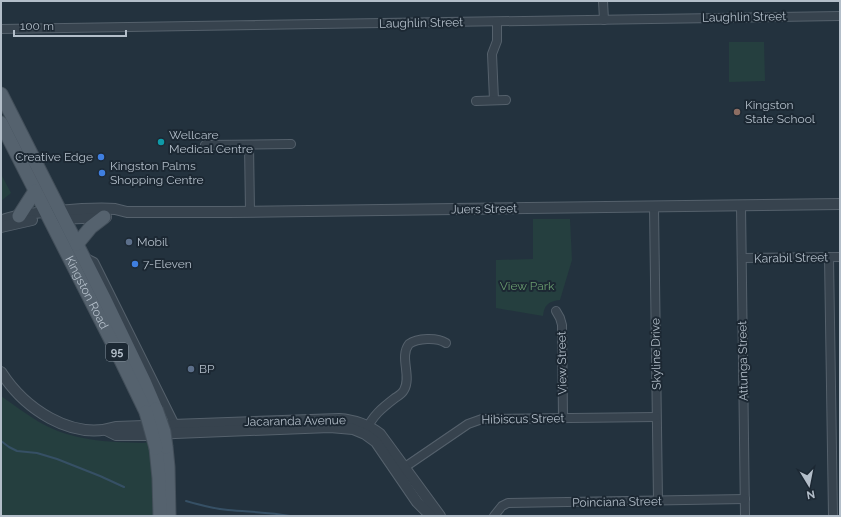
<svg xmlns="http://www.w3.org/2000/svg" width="841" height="517" font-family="Raleway,sans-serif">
  <rect width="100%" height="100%" fill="#23323e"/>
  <g fill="#253f3f">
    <polygon points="729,42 764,42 765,81 729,82"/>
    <polygon points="1,174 11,193 1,201"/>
    <path d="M533,219H570L572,260L560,300C549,301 544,305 543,316L496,308V260L533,259Z"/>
    <path d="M1,396C14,405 26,414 39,422C72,441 107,442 143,443L149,442L152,454L155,516H1Z"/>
  </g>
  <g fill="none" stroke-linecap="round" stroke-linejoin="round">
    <g stroke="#365065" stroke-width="2">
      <polyline points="1,441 9,447 17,451 37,453 57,459 100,476 124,487"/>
      <path d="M186,501C200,505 214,509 228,510C249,512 269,512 290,516"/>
    </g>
    <g stroke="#55616c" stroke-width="10">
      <g id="minor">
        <polyline points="603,1 604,20"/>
        <polyline points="1,29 840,16"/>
        <polyline points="494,100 492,54 497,41 497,22"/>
        <polyline points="476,101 506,100"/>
        <polyline points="205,145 291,144"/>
        <polyline points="249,145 250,212"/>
        <polyline points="741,205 745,516"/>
        <polyline points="654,207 658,501"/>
        <polyline points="84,257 94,262 100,274 175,425"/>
        <polyline points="829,257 833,516"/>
        <polyline points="742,258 840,257"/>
        <polyline points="556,311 560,318 562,325 563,418"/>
        <path d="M366,431C372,416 382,408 395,398C398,396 402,394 404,390C412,376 399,357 409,344C417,338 437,337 446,343"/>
        <polyline points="405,467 468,424 482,419 656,417"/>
        <polyline points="494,516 502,506 508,503 745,499"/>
      </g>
    </g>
    <g stroke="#55616c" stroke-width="12">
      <g id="tertiary">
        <polyline points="58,219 106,217"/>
        <path d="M1,221C15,212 97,207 115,209C119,210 123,211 127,212H228L840,204"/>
        <polyline points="1,227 32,220"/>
        <path d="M1,372C24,408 71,441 116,427L339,419C354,420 367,424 380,434L440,516"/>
        <polyline points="106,430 116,435 146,435 175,433 330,427 353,429 365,434 376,442 417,502 431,516"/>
      </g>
    </g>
    <g stroke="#434f5a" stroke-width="15">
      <g id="primary">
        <polyline points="1,94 104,298 144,381 156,409"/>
        <path id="s1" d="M1,123L117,352L146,412"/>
        <polyline points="19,216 35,191"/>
        <polyline points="77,244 91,227 104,217"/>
        <polyline points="166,447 168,467 169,516"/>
        <polyline points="156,448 159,478 160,516"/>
      </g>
    </g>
    <use href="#minor" stroke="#37434e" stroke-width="8"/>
    <use href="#tertiary" stroke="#37434e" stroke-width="10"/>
    <use href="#primary" stroke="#55626e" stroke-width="13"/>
    <g stroke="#434f5a" stroke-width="15" stroke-linecap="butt">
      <g id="primary-bridge">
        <polyline points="156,409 164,432 166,447"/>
        <polyline points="146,412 156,448"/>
      </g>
    </g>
    <use href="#primary-bridge" stroke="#55626e" stroke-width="13"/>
  </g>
  <circle fill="#8d6e63" stroke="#1c2833" stroke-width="1.5" cx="737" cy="112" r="4"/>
  <circle fill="#0f9aa8" stroke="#1c2833" stroke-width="1.5" cx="161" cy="142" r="4"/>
  <g fill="#3f7fe0" stroke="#1c2833" stroke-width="1.5">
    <circle cx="101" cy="157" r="4"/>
    <circle cx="102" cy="173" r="4"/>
    <circle cx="135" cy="264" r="4"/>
  </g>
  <g fill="#5c6f8a" stroke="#1c2833" stroke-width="1.5">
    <circle cx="129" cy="242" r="4"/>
    <circle cx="191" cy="369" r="4"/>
  </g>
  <g text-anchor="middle" stroke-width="4" stroke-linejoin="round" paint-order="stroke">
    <rect fill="#1c2833" stroke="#86919c" stroke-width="1" x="106" y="343" width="22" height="18" rx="3"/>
    <g font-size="11" font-weight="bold" fill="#b3bec9">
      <text x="117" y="356">95</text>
    </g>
    <g font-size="12" fill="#b3bec9" stroke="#1c2833">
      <text transform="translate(744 17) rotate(-1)" y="4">Laughlin Street</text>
      <text transform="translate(421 23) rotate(-1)" y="4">Laughlin Street</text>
      <text transform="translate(484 209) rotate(-1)" y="4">Juers Street</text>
      <text transform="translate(791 258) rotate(-1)" y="4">Karabil Street</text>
      <text dy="4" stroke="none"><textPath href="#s1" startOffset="190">Kingston Road</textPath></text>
      <text transform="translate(656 354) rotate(-91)" y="4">Skyline Drive</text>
      <text transform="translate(743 361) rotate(-91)" y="4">Attunga Street</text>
      <text transform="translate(562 363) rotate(-91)" y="4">View Street</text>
      <text transform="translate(523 419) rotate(-1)" y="4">Hibiscus Street</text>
      <text transform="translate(295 421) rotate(-1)" y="4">Jacaranda Avenue</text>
      <text transform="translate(617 502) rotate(-1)" y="4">Poinciana Street</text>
    </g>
    <g font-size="12" fill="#b3bec9" stroke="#1c2833" text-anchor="start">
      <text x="745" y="109">Kingston<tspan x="745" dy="14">State School</tspan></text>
      <text x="169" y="139">Wellcare<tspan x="169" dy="14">Medical Centre</tspan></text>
      <text x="93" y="161" text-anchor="end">Creative Edge</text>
      <text x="110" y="170">Kingston Palms<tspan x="110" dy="14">Shopping Centre</tspan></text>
      <text x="137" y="246">Mobil</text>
      <text x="143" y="268">7-Eleven</text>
      <text x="199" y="373">BP</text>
    </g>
    <g font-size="12" fill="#699b6e" stroke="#1c2833">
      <text x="527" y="290">View Park</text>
    </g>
  </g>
  <rect width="841" height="517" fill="none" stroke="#b3bec9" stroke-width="4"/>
  <g transform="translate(809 485) rotate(170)" stroke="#1c2833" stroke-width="3" paint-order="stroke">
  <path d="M0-3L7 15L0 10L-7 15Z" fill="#b3bec9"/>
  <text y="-6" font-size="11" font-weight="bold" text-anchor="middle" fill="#b3bec9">N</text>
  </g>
  <path d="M14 30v6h112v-6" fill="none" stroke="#b3bec9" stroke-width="2"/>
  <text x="20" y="30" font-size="12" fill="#b3bec9" stroke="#1c2833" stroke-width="3" paint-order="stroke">100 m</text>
</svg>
